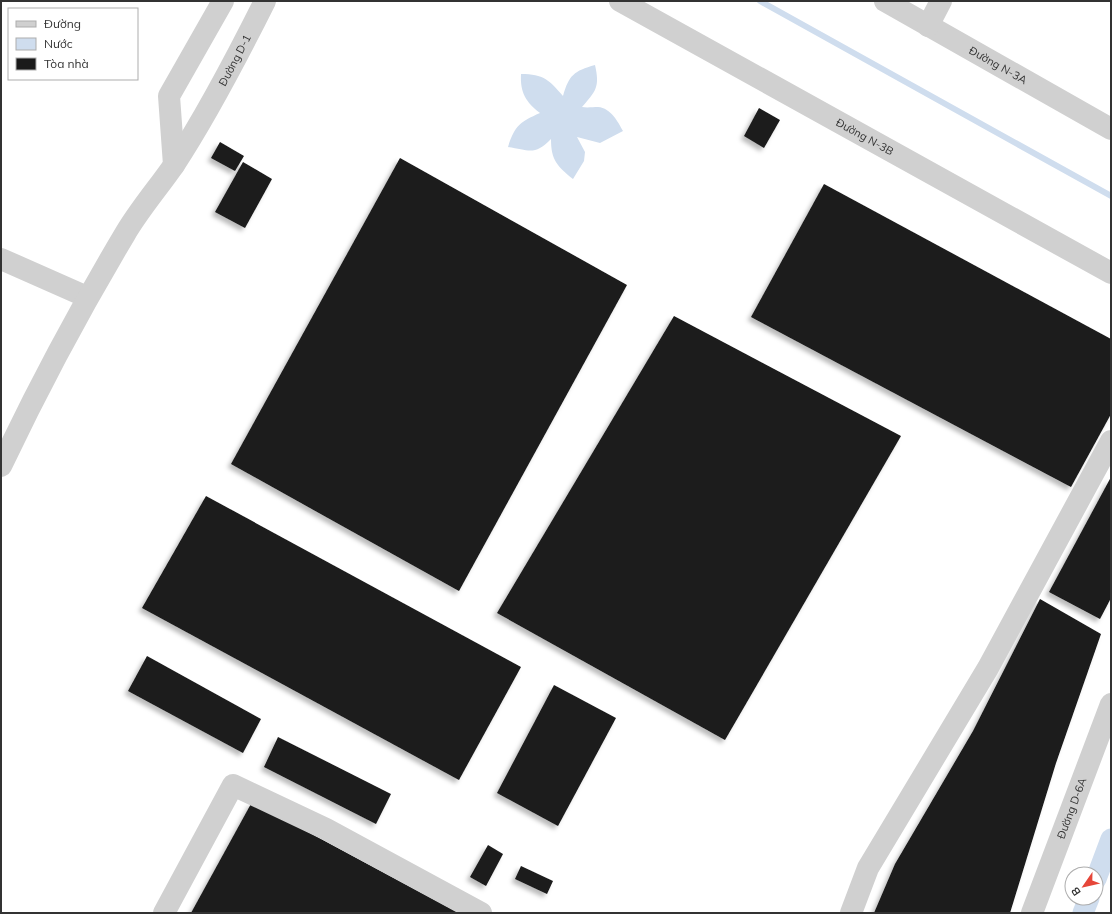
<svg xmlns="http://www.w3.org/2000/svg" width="1112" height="914" font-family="Mulish,sans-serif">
  <defs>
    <filter id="shadow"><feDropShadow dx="-3.5" dy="3.5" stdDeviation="2" flood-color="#0004"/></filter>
  </defs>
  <rect width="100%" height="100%" fill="#fff"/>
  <path fill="#cfddee" d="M595,65C600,87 596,91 582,107C587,108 593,107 598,107C611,108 618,122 623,131L600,143L577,137L585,152L584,161L573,179C557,166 551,160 551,139C535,156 529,150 508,147C515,125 520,122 540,113C526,102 520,93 521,74C544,74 549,80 563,96C569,75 574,71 595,65Z"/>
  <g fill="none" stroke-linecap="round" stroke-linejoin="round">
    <polyline stroke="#cfddee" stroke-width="6" points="760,1 1111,196"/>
    <g stroke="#cfddee" stroke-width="21">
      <polyline points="1096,879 1111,839"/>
      <polyline points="1083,913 1089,898"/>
    </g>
  </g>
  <g fill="#1a1a1a" filter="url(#shadow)">
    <polygon points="759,108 780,120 764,148 744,136"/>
    <polygon points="220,142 244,156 235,171 211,158"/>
    <polygon points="400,158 627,285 459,591 231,464"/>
    <polygon points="243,162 272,179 245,228 215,212"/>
    <polygon points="824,184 1111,339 1111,414 1071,487 751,317"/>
    <polygon points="674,316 901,436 725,740 497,613"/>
    <polygon points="1111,477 1111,598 1100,619 1049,592"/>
    <polygon points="206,496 521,667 459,780 142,608"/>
    <polygon points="1040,599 1101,634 1056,763 1010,913 874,913 895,864 973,731"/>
    <polygon points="147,656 261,719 243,753 128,691"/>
    <polygon points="554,685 616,718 558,826 497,793"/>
    <polygon points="278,737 391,794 376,824 264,767"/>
    <polygon points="252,802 459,913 191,913"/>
    <polygon points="488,845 503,854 486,886 470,877"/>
    <polygon points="521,866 553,881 547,894 515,879"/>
  </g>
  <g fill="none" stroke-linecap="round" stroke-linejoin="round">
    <g stroke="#d0d0d0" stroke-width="22">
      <path id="s1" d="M620,1L1111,273"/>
      <path id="s2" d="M885,1L1111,129"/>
      <polyline points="928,26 941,1"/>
      <polyline points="174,165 169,96 223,1"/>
      <polyline points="1,259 87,297"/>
      <path id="s3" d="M1,466C39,386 79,311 125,234C139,210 158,188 174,165C208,113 237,57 265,1"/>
      <polyline points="164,913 233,785 326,829 481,913"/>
      <polyline points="851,913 868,868 988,668 1111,441"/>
      <path id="s4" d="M1032,913L1111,704"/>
    </g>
  </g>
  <g text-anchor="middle" stroke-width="4" stroke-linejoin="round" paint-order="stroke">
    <g font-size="11" fill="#333" stroke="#fff">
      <text dy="4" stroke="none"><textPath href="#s3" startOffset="469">Đường D-1</textPath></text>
      <text dy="4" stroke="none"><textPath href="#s2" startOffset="130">Đường N-3A</textPath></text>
      <text dy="4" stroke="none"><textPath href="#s1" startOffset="280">Đường N-3B</textPath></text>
      <text dy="4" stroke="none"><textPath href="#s4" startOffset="112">Đường D-6A</textPath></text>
    </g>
  </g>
  <rect width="1112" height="914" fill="none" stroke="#333333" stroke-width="4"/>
  <rect x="8" y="8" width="130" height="72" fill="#ffffff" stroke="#adadad"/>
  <rect x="16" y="21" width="20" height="6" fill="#d0d0d0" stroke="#adadad"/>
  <text x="44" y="28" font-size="12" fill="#333333">Đường</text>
  <rect x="16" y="38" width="20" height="12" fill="#cfddee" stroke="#adadad"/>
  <text x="44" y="48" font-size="12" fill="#333333">Nước</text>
  <rect x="16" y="58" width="20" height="12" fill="#1a1a1a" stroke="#adadad"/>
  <text x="44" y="68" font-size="12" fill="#333333">Tòa nhà</text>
  <g transform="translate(1084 886) rotate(236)"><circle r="19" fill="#ffffff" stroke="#adadad"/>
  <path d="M0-3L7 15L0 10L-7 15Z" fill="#e64639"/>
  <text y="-6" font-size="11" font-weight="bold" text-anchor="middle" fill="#333333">B</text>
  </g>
</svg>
